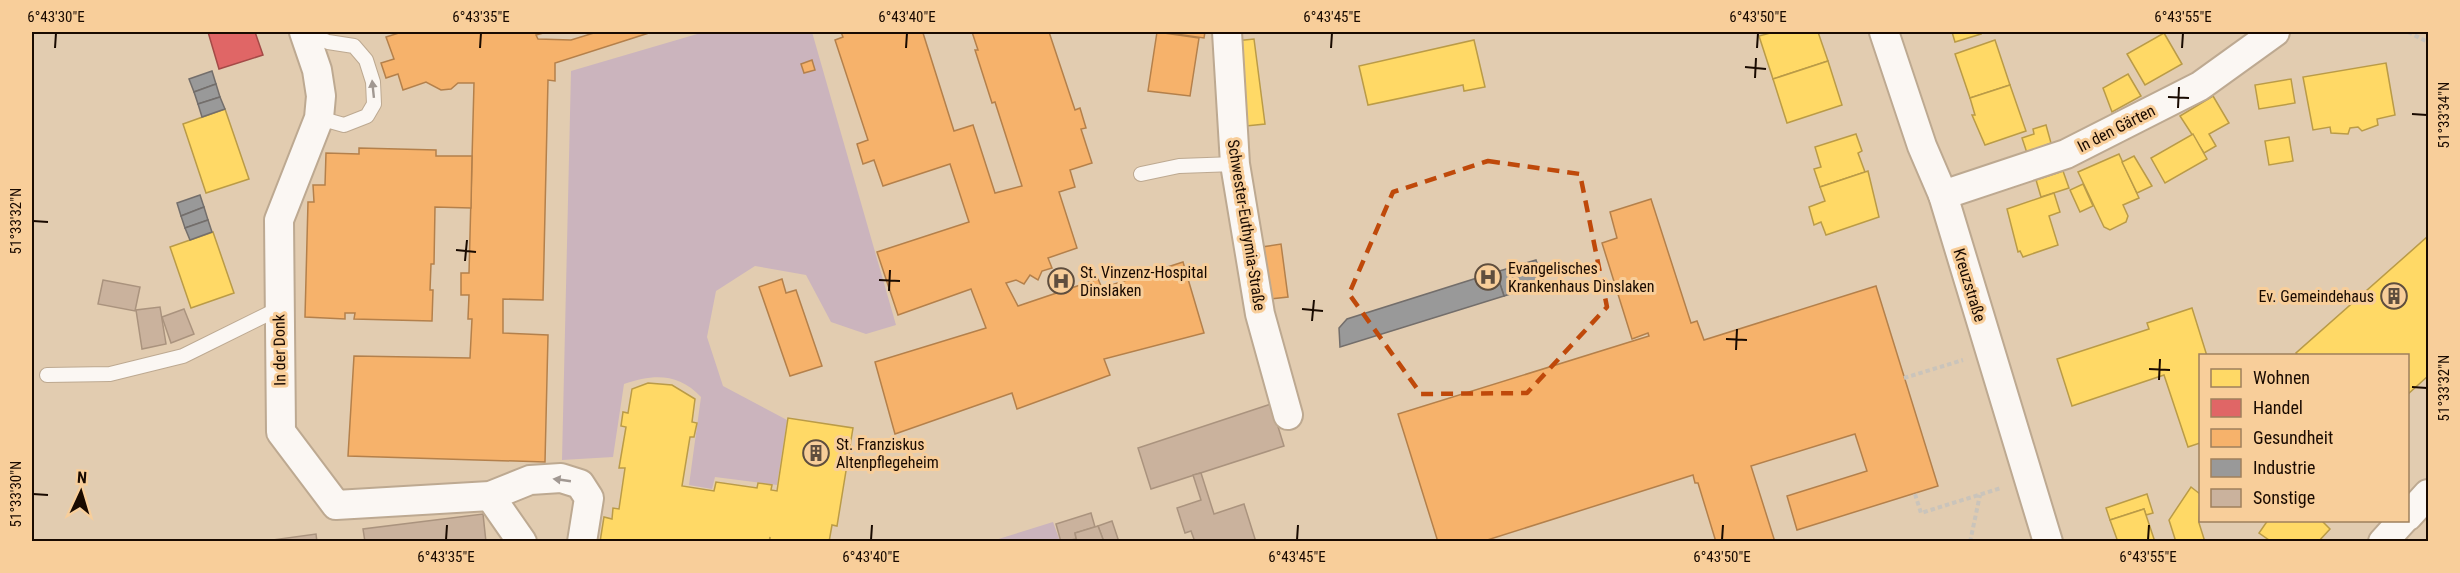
<svg xmlns="http://www.w3.org/2000/svg" width="2460" height="573" font-family="'Roboto Condensed',sans-serif">
  <rect width="100%" height="100%" fill="#e2ccb0"/>
  <g fill="#cbb4bd">
    <path d="M704,32H812L896,325L866,334L831,322L806,275L755,266L716,291L707,337L723,386L787,420L777,485L715,477L712,489L689,485L701,397C678,373 654,374 624,384L613,457L562,460L571,71Z"/>
    <polygon points="1053,522 1060,541 992,541"/>
  </g>
  <g fill="#ffd966" stroke="#ba9b47" stroke-width="1.5">
    <polygon points="1774,32 1818,32 1828,61 1773,79 1759,36"/>
    <polygon points="1952,32 1980,32 1981,34 1955,42"/>
    <polygon points="2164,33 2182,64 2145,85 2127,54"/>
    <polygon points="1254,39 1265,124 1246,126 1235,41"/>
    <polygon points="1474,40 1485,87 1464,91 1463,85 1368,105 1359,66"/>
    <polygon points="1995,40 2010,85 1970,98 1955,54"/>
    <polygon points="1828,61 1842,105 1787,123 1773,79"/>
    <polygon points="2386,63 2395,115 2377,119 2378,125 2362,131 2358,127 2350,128 2348,134 2331,133 2330,127 2313,130 2303,77"/>
    <polygon points="2128,74 2141,96 2112,112 2103,88"/>
    <polygon points="2291,79 2295,103 2259,109 2255,85"/>
    <polygon points="2010,85 2026,131 1985,145 1972,115 1975,115 1970,98"/>
    <polygon points="2213,96 2229,123 2209,134 2216,146 2204,153 2180,116"/>
    <polygon points="225,109 249,179 206,193 183,124"/>
    <polygon points="2046,125 2051,143 2027,153 2022,138 2034,134 2033,129"/>
    <polygon points="1856,134 1862,151 1858,153 1865,172 1820,187 1814,169 1821,167 1815,147"/>
    <polygon points="2193,134 2207,159 2165,183 2151,158"/>
    <polygon points="2289,137 2293,161 2269,165 2265,141"/>
    <polygon points="2119,154 2139,198 2123,205 2128,216 2126,222 2110,230 2104,227 2078,172"/>
    <polygon points="2134,156 2152,186 2137,193 2122,162"/>
    <polygon points="1868,171 1879,217 1826,235 1821,222 1814,225 1809,207 1825,201 1820,187"/>
    <polygon points="2063,171 2069,188 2041,197 2036,180"/>
    <polygon points="2083,184 2093,206 2080,212 2070,190"/>
    <polygon points="2054,193 2060,212 2049,216 2058,245 2023,257 2020,251 2018,252 2007,209"/>
    <polygon points="213,232 234,293 191,308 170,247"/>
    <polygon points="2427,237 2428,376 2408,394 2408,356 2298,356 2296,353"/>
    <polygon points="2192,308 2207,356 2200,356 2200,443 2188,447 2164,375 2072,406 2057,359 2149,329 2147,323"/>
    <polygon points="648,383 672,385 695,399 692,422 697,423 694,437 690,437 682,486 714,491 716,482 757,488 758,483 772,485 771,490 777,491 788,418 853,428 837,526 832,525 829,542 770,542 770,537 769,542 600,542 604,517 612,519 613,508 619,509 625,468 619,468 626,427 621,426 623,412 628,413 632,389"/>
    <polygon points="2191,487 2200,494 2199,523 2205,542 2176,542 2169,520"/>
    <polygon points="2147,494 2153,513 2146,515 2144,509 2110,520 2106,508"/>
    <polygon points="2144,509 2155,542 2118,542 2110,520"/>
    <polygon points="2268,520 2321,520 2330,529 2318,542 2272,542 2259,533"/>
  </g>
  <polygon fill="#e06666" stroke="#a44a47" stroke-width="1.5" points="208,32 255,32 263,55 219,69"/>
  <g fill="#f6b26b" stroke="#b4804b" stroke-width="1.5">
    <polygon points="402,32 547,32 536,35 538,39 571,40 597,32 652,32 555,63 555,81 548,80 543,300 503,299 503,333 548,335 545,462 348,456 354,356 470,358 472,319 468,319 469,295 461,295 461,273 469,273 474,83 458,83 451,89 441,90 426,82 403,90 398,74 386,78 381,63 394,59 386,37"/>
    <polygon points="841,32 928,32 923,33 954,131 973,125 995,193 1022,186 995,102 992,103 975,50 978,50 972,32 1049,32 1075,110 1080,108 1086,128 1081,129 1092,163 1070,170 1075,187 1059,192 1077,248 1048,258 1052,268 1042,271 1038,280 1030,275 1024,284 1016,280 1006,283 1018,306 1098,279 1102,288 1183,262 1204,333 1104,359 1110,375 1017,409 1012,393 895,434 875,362 986,328 971,289 898,315 877,252 969,222 950,164 883,186 874,160 863,164 857,144 868,140 835,40 843,37"/>
    <polygon points="1157,32 1199,38 1190,96 1148,91"/>
    <polygon points="1162,32 1205,32 1204,38"/>
    <polygon points="812,60 815,70 804,73 801,64"/>
    <polygon points="359,148 436,150 436,156 472,156 471,208 435,207 434,264 431,264 430,290 433,290 432,321 354,319 355,313 345,313 345,319 305,317 308,202 314,202 313,185 325,185 326,153 359,154"/>
    <polygon points="1651,199 1691,323 1697,321 1704,340 1876,286 1938,486 1797,530 1787,496 1867,471 1855,434 1751,466 1775,542 1716,542 1698,483 1695,483 1693,475 1481,542 1438,542 1398,414 1649,336 1648,333 1632,339 1602,243 1617,238 1610,212"/>
    <polygon points="1281,244 1288,297 1269,299 1262,247"/>
    <polygon points="782,279 786,293 796,290 822,366 790,376 759,287"/>
  </g>
  <g fill="#999" stroke="#736e6b" stroke-width="1.5">
    <polygon points="212,71 216,84 194,92 189,79"/>
    <polygon points="216,84 220,97 198,104 194,92"/>
    <polygon points="220,97 225,109 202,117 198,104"/>
    <polygon points="200,195 204,207 181,216 177,203"/>
    <polygon points="204,207 208,220 185,228 181,216"/>
    <polygon points="208,220 212,232 190,240 185,228"/>
    <polygon points="1536,260 1544,283 1504,296 1496,272"/>
    <polygon points="1496,272 1504,296 1340,347 1339,328 1347,319"/>
  </g>
  <g fill="#cab29d" stroke="#aa937e" stroke-width="1.5">
    <polygon points="103,280 140,287 135,311 98,304"/>
    <polygon points="160,307 166,344 142,349 136,310"/>
    <polygon points="184,309 194,334 171,343 162,317"/>
    <polygon points="1271,404 1284,446 1151,489 1138,448"/>
    <polygon points="1201,473 1214,514 1244,504 1256,542 1195,542 1191,531 1185,533 1177,508 1201,500 1193,475"/>
    <polygon points="1091,513 1095,527 1075,533 1076,539 1061,542 1056,524"/>
    <polygon points="483,514 486,542 365,542 363,529"/>
    <polygon points="1112,521 1119,542 1104,542 1098,526"/>
    <polygon points="1098,526 1104,542 1077,542 1075,533"/>
    <polygon points="316,534 317,542 258,542"/>
  </g>
  <g fill="none" stroke-linecap="round" stroke-linejoin="round">
    <g stroke="#bda991" stroke-width="16">
      <g id="lane">
        <polyline points="306,32 328,42 354,46 366,60 373,82 374,104 367,116 344,125 319,118"/>
        <polyline points="1141,174 1179,166 1235,164"/>
        <polyline points="47,375 110,374 183,356 278,309"/>
      </g>
    </g>
    <g stroke="#bda991" stroke-width="32">
      <g id="street">
        <polyline points="304,32 317,70 321,96 319,118 279,220 281,432 336,505 490,496 530,480 561,478 580,484 589,498 582,542"/>
        <polyline points="1227,32 1235,164 1260,314 1288,415"/>
        <polyline points="1884,32 1922,146 1943,195 2048,542"/>
        <polyline points="1943,195 2066,154 2200,86 2275,32"/>
        <polyline points="490,496 522,542"/>
        <polyline points="2408,516 2428,494"/>
        <polyline points="2383,542 2403,520"/>
      </g>
    </g>
    <g stroke="#cac4bb" stroke-width="4" stroke-dasharray="4.5 3" stroke-linecap="butt">
      <polyline points="2408,32 2428,42"/>
      <polyline points="1904,378 1963,360"/>
      <polyline points="1915,494 1921,513 2001,488"/>
      <polyline points="1970,542 1980,495"/>
    </g>
    <use href="#lane" stroke="#fbf7f3" stroke-width="14"/>
    <use href="#street" stroke="#fbf7f3" stroke-width="28"/>
  </g>
  <defs><path id="oneway-solid" d="M-6-.8H1V-3.2L6.5 0L1 3.2V.8H-6Z" transform="scale(1.5)"/></defs>
  <g fill="#a19892">
    <use href="#oneway-solid" transform="translate(373 89) rotate(-96)"/>
    <use href="#oneway-solid" transform="translate(562 480) rotate(-172)"/>
  </g>
  <path fill="none" stroke="#bf490a" stroke-width="4.5" stroke-dasharray="12 8" stroke-linejoin="round" d="M1488,161L1580,174L1607,307L1527,393L1421,394L1349,294L1393,192Z"/>
  <path fill="none" stroke="#190a00" stroke-width="2" d="M55,48L56,33M480,48L481,33M906,48L907,33M1331,48L1332,33M1757,48L1758,33M2182,48L2183,33M1745,67L1766,69M1755,78L1756,58M2168,97L2189,98M2178,108L2179,87M2412,114L2427,115M33,221L48,222M456,250L476,252M465,261L467,240M879,280L900,281M889,291L890,270M1302,309L1323,311M1312,321L1314,300M1726,339L1747,340M1736,350L1737,329M2149,369L2170,370M2159,380L2160,359M2412,387L2427,388M33,494L48,495M446,540L447,525M871,540L872,525M1297,540L1298,525M1722,540L1723,525M2148,540L2149,525"/>
  <defs>
    <g id="hospital-ring" transform="scale(1.35)"><circle r="9.5" fill="#f8ce9a" stroke="#5f4e3e" stroke-width="1.5"/><path d="M-5-5h3v3.5h4V-5h3V5h-3V1.5h-4V5h-3Z" fill="#5f4e3e"/></g>
    <g id="building-ring" transform="scale(1.35)"><circle r="9.5" fill="#f8ce9a" stroke="#5f4e3e" stroke-width="1.5"/><path d="M-4-6H4V6H1V3H-1V6H-4ZM-2.5-4.3h1.7v1.8h-1.7ZM.8-4.3h1.7v1.8H.8ZM-2.5-1h1.7V.8h-1.7ZM.8-1h1.7V.8H.8Z" fill="#5f4e3e"/></g>
  </defs>
  <g fill-rule="evenodd">
    <use href="#hospital-ring" x="1488" y="277"/>
    <use href="#hospital-ring" x="1061" y="281"/>
    <use href="#building-ring" x="2394" y="296"/>
    <use href="#building-ring" x="816" y="453"/>
  </g>
  <g text-anchor="middle" stroke-width="6" stroke-linejoin="round" paint-order="stroke">
    <g font-size="16" fill="#190a00" stroke="#f8ce9a">
      <text transform="translate(2116 128) rotate(-27)" y="6">In den Gärten</text>
      <text transform="translate(1247 225) rotate(81)" y="6">Schwester-Euthymia-Straße</text>
      <text transform="translate(1970 285) rotate(73)" y="6">Kreuzstraße</text>
      <text transform="translate(279 350) rotate(-91)" y="6">In der Donk</text>
    </g>
    <g font-size="16" fill="#190a00" stroke="#f8ce9a" text-anchor="start">
      <text x="1508" y="274">Evangelisches<tspan x="1508" dy="18">Krankenhaus Dinslaken</tspan></text>
      <text x="1080" y="278">St. Vinzenz-Hospital<tspan x="1080" dy="18">Dinslaken</tspan></text>
      <text x="2374" y="302" text-anchor="end">Ev. Gemeindehaus</text>
      <text x="836" y="450">St. Franziskus<tspan x="836" dy="18">Altenpflegeheim</tspan></text>
    </g>
  </g>
  <rect width="2460" height="573" fill="none" stroke="#f8ce9a" stroke-width="66"/>
  <rect x="2199" y="354" width="210" height="168" fill="#f8ce9a" stroke="#9f805c" stroke-width="1.5"/>
  <rect x="2211" y="369" width="30" height="18" fill="#ffd966" stroke="#9f805c" stroke-width="1.5"/>
  <text x="2253" y="384" font-size="18" fill="#190a00">Wohnen</text>
  <rect x="2211" y="399" width="30" height="18" fill="#e06666" stroke="#9f805c" stroke-width="1.5"/>
  <text x="2253" y="414" font-size="18" fill="#190a00">Handel</text>
  <rect x="2211" y="429" width="30" height="18" fill="#f6b26b" stroke="#9f805c" stroke-width="1.5"/>
  <text x="2253" y="444" font-size="18" fill="#190a00">Gesundheit</text>
  <rect x="2211" y="459" width="30" height="18" fill="#999999" stroke="#9f805c" stroke-width="1.5"/>
  <text x="2253" y="474" font-size="18" fill="#190a00">Industrie</text>
  <rect x="2211" y="489" width="30" height="18" fill="#cab29d" stroke="#9f805c" stroke-width="1.5"/>
  <text x="2253" y="504" font-size="18" fill="#190a00">Sonstige</text>
  <g transform="translate(81 492) rotate(4)" stroke="#f8ce9a" stroke-width="4.5" paint-order="stroke">
  <path d="M0-4.5L10 22L0 15L-10 22Z" fill="#190a00"/>
  <text y="-9" font-size="16" font-weight="bold" text-anchor="middle" fill="#190a00">N</text>
  </g>
  <rect x="33" y="33" width="2394" height="507" fill="none" stroke="#190a00" stroke-width="2"/>
  <g font-size="15" text-anchor="middle" fill="#190a00">
    <text x="56" y="22">6°43'30"E</text>
    <text x="481" y="22">6°43'35"E</text>
    <text x="907" y="22">6°43'40"E</text>
    <text x="1332" y="22">6°43'45"E</text>
    <text x="1758" y="22">6°43'50"E</text>
    <text x="2183" y="22">6°43'55"E</text>
    <text transform="translate(2444 115) rotate(-90)" y="5">51°33'34"N</text>
    <text transform="translate(16 221) rotate(-90)" y="5">51°33'32"N</text>
    <text transform="translate(2444 388) rotate(-90)" y="5">51°33'32"N</text>
    <text transform="translate(16 494) rotate(-90)" y="5">51°33'30"N</text>
    <text x="446" y="562">6°43'35"E</text>
    <text x="871" y="562">6°43'40"E</text>
    <text x="1297" y="562">6°43'45"E</text>
    <text x="1722" y="562">6°43'50"E</text>
    <text x="2148" y="562">6°43'55"E</text>
  </g>
</svg>
